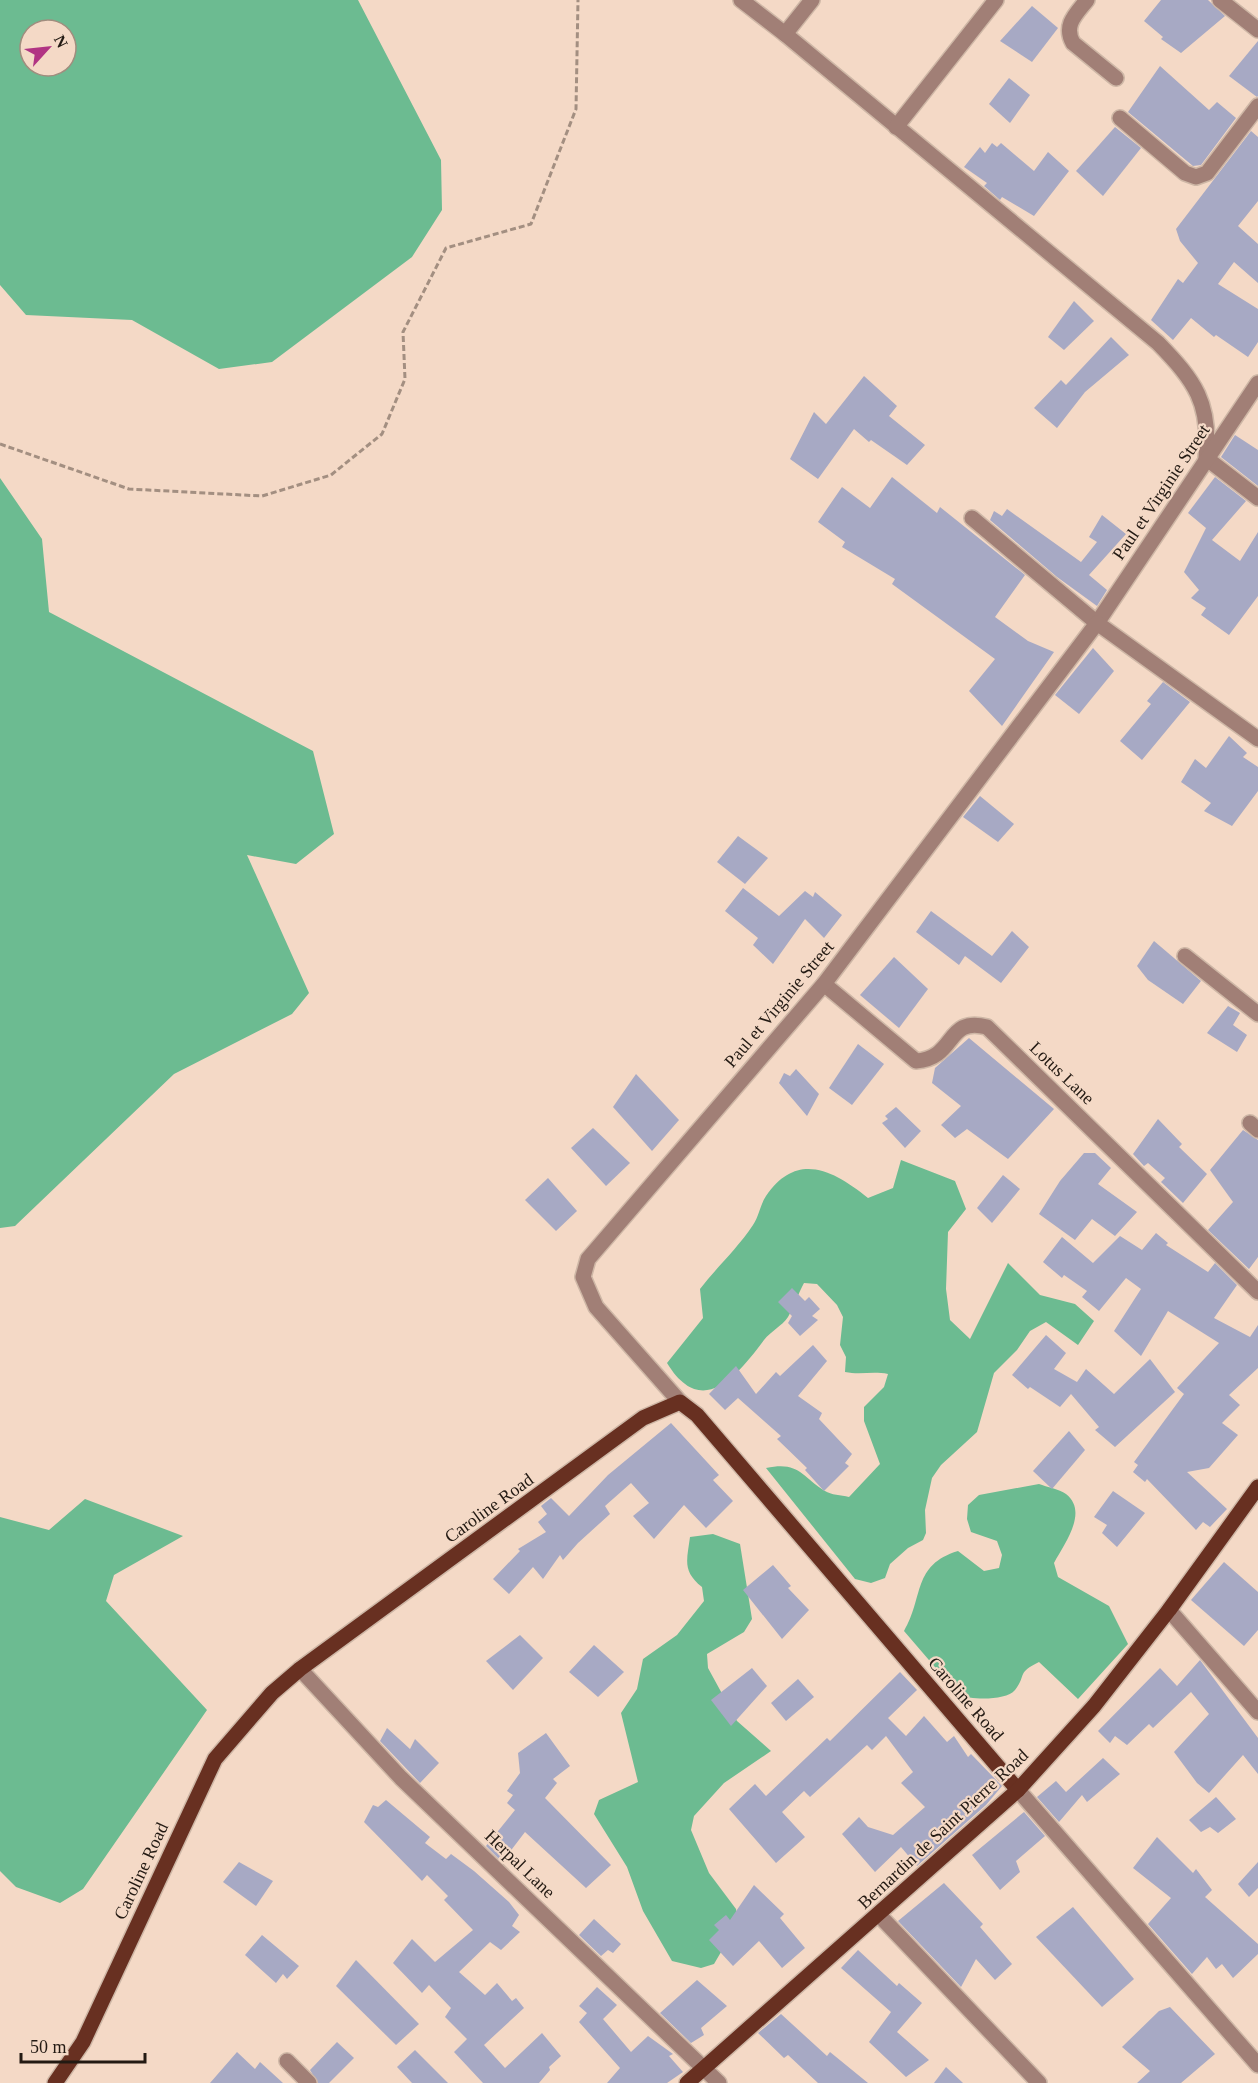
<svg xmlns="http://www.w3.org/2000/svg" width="1258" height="2083" font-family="Georgia,serif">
  <rect width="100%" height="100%" fill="#f4d9c6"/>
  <g fill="#6cbb91" fill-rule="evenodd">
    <path d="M0,0H358L441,160L442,210L412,257L272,362L219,369L132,320L26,315L0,285ZM30,30H66V66H30Z"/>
    <polygon points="0,478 42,539 49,612 313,751 334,834 296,864 247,855 309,993 292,1014 174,1074 15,1226 0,1228"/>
    <path d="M901,1160L955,1181L966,1209L948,1232L946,1289L950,1320L970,1339L1008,1263L1040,1295L1075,1304L1094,1321L1078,1345L1046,1322L1030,1331L1017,1350L994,1373L977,1432L941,1465L932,1478L925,1510L926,1533L923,1540L908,1548L890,1564L885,1578L871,1583L855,1579L766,1468C799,1461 801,1476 825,1491C831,1495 841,1495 849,1497L880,1464L864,1421V1407L884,1387L888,1374C873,1371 860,1375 845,1372L846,1357L840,1345L843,1317L837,1305L817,1284L804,1283C798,1294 794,1307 788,1317C782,1326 771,1331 764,1340C737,1376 702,1420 667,1363L703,1318L700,1289C717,1267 737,1249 753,1225C759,1216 760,1205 766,1196C797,1151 833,1170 868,1198L893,1188Z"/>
    <path d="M1039,1484C1047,1487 1059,1489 1066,1494C1089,1512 1064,1544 1054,1563L1058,1577L1109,1606L1128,1644L1078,1699L1039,1662C1016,1673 1027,1675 1015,1690C1006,1701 971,1700 959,1695L904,1631C924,1597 912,1565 958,1551L984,1571L999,1568L1002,1555L997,1541L971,1532L967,1519L968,1505L979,1495Z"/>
    <polygon points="85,1499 183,1536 114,1575 106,1601 207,1710 83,1889 60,1903 16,1887 0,1871 0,1517 49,1530"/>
    <path d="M713,1534L740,1544L752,1619L744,1632L707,1654L708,1668L737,1721L771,1751L724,1783L694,1816L691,1830L709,1873L736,1909L738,1923L714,1964L701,1968L672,1961L643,1911L627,1867L594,1814L599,1800L638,1782L621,1713L637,1689L643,1659L677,1635L704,1601L702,1587C682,1571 687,1560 690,1537Z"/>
  </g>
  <g fill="#a7a9c4">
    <polygon points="1161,0 1208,0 1225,16 1181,53 1161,39 1163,37 1144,21"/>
    <polygon points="1032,6 1058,28 1032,62 1000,41"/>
    <polygon points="1258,41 1258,96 1257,97 1229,76"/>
    <polygon points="1160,66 1209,110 1217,102 1236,118 1201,165 1193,166 1128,112"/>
    <polygon points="1009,78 1030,95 1010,123 989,104"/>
    <polygon points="1115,127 1141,148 1103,196 1076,171"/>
    <polygon points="1251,131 1258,137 1258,201 1238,226 1258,244 1258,283 1234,262 1218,284 1258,309 1258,342 1248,357 1216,335 1214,337 1191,318 1173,340 1151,320 1178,279 1183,283 1198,263 1180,241 1176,229"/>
    <polygon points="992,143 997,147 1001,143 1034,171 1048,152 1069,171 1034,216 1002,197 1000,200 984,186 987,183 964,167 980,147 985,153"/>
    <polygon points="1074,301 1094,321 1064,350 1048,337"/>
    <polygon points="1111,337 1129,355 1085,392 1057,428 1034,408 1061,380 1066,385"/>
    <polygon points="864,376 897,406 889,416 925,445 907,465 871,440 869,442 854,429 818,479 790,459 814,412 826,424"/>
    <polygon points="1235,435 1258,450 1258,486 1221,457"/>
    <polygon points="892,477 937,513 940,507 1025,575 995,617 1028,641 1054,652 1002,726 969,691 995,659 892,584 895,579 842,547 845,542 818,522 842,487 870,508"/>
    <polygon points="1215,477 1246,501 1212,540 1240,561 1258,532 1258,596 1229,635 1201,615 1206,608 1191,598 1199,590 1184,572 1206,528 1188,513"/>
    <polygon points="1007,509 1081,562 1097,542 1089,537 1102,515 1126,534 1089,575 1107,590 1097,606 1057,577 990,520 994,511 1002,516"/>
    <polygon points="1093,648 1114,671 1079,714 1055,695"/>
    <polygon points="1163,682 1190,702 1142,760 1120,741 1151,704 1147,701"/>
    <polygon points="1229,736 1247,753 1243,757 1258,767 1258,791 1232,826 1204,811 1211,803 1181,782 1195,759 1206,768"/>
    <polygon points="980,796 1014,824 998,842 963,817"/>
    <polygon points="738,836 768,858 745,884 717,862"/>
    <polygon points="743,888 779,916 805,891 813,897 815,892 842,915 824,938 805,919 773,964 753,945 758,938 725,911"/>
    <polygon points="931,911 992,956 1012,931 1029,947 1001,983 965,956 959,965 916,932"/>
    <polygon points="1154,941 1201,981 1183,1004 1148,980 1137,966"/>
    <polygon points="894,957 928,989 899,1028 860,995"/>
    <polygon points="1228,1006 1240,1013 1233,1025 1247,1035 1237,1052 1207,1033"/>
    <polygon points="969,1038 1054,1109 1008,1159 967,1129 955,1138 941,1125 961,1106 932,1083 935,1068"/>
    <polygon points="858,1044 884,1064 852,1105 829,1088"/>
    <polygon points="796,1069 819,1094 807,1116 779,1083 784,1073 790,1076"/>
    <polygon points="636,1074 679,1120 652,1151 613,1107"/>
    <polygon points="896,1107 921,1131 905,1148 882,1123 888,1119 885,1116"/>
    <polygon points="1158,1119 1182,1144 1179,1147 1207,1174 1183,1203 1161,1182 1165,1178 1148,1163 1144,1166 1133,1154"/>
    <polygon points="593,1128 630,1163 606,1186 571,1148"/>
    <polygon points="1243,1130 1258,1140 1258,1257 1249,1269 1208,1230 1233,1202 1210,1170"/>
    <polygon points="1084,1153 1095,1153 1111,1168 1098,1184 1137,1212 1115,1236 1092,1219 1075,1240 1039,1214 1060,1181"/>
    <polygon points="1003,1175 1020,1189 992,1223 977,1208"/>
    <polygon points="548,1178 577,1211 556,1231 525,1200"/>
    <polygon points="1156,1233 1168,1243 1166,1245 1208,1272 1215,1263 1237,1285 1214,1318 1250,1337 1258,1325 1258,1368 1229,1395 1240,1405 1222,1423 1238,1435 1209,1468 1187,1472 1227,1509 1210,1527 1203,1522 1196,1530 1147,1479 1145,1482 1133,1472 1138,1465 1134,1462 1184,1394 1177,1388 1219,1343 1168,1311 1141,1356 1114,1331 1141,1289 1126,1278 1099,1311 1082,1297 1087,1291 1064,1275 1062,1278 1043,1262 1062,1237 1093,1263 1120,1236 1142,1250"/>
    <polygon points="792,1288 805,1301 809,1297 820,1309 812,1316 818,1320 800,1336 788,1323 792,1316 778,1302"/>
    <polygon points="1046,1335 1066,1353 1054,1369 1077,1382 1086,1369 1114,1394 1150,1359 1175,1392 1115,1447 1095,1430 1099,1427 1071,1394 1060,1407 1030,1387 1028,1389 1012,1375"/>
    <polygon points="813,1345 827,1361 798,1396 822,1413 819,1419 852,1454 845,1463 849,1466 824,1491 805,1470 807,1468 777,1439 781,1436 738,1398 725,1410 709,1394 736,1366 756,1394 776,1372 780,1376"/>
    <polygon points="671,1423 719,1475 713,1480 733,1501 706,1528 684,1505 654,1539 633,1516 649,1503 631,1483 605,1506 610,1514 578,1543 563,1560 560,1555 543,1579 533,1567 509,1594 493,1579 520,1551 518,1549 546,1532 538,1522 547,1514 541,1506 551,1498 569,1516 608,1475"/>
    <polygon points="1069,1431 1085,1450 1052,1489 1033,1471"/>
    <polygon points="1113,1491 1145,1513 1117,1547 1102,1533 1107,1525 1094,1517"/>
    <polygon points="1224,1562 1258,1592 1258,1630 1244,1646 1191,1600"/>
    <polygon points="773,1565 791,1586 788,1588 809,1610 782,1639 743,1590"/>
    <polygon points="520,1635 543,1658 513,1690 486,1661"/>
    <polygon points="594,1645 624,1672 598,1697 569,1672"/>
    <polygon points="1200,1660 1258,1738 1258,1774 1243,1755 1209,1793 1197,1783 1174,1752 1209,1714 1191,1692 1153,1728 1149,1724 1127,1745 1115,1736 1110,1743 1098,1731 1160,1668 1177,1686"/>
    <polygon points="752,1668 767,1686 731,1726 711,1700"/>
    <polygon points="900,1672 917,1690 888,1718 906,1736 924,1716 947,1742 954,1736 968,1757 971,1754 1002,1786 986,1805 917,1866 901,1847 875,1872 842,1834 859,1817 868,1827 893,1835 925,1807 901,1783 913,1772 886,1736 872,1750 867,1745 810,1797 804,1791 782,1812 805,1837 776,1863 729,1809 755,1784 766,1796 827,1738 830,1741"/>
    <polygon points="798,1679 814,1697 786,1721 771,1703"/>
    <polygon points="387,1728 410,1749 415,1739 439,1763 420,1783 380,1741"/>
    <polygon points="546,1733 570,1766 553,1779 557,1783 545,1798 611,1865 586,1888 525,1832 502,1862 486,1846 515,1810 507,1803 513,1795 507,1791 520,1773 518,1753"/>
    <polygon points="1103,1758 1120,1774 1087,1802 1082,1795 1059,1822 1037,1797 1056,1781 1066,1792"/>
    <polygon points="1216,1797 1236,1819 1218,1833 1210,1827 1201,1832 1189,1820"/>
    <polygon points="386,1800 430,1837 425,1843 446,1859 451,1854 474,1871 509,1902 519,1915 512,1926 520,1932 501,1950 490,1942 459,1972 485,1995 497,1983 512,2001 516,1998 524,2008 484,2045 505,2068 542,2033 561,2056 549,2067 550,2070 539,2083 483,2083 454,2052 467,2039 445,2017 451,2008 429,1985 422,1993 393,1963 412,1939 435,1962 473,1930 444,1900 448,1896 427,1875 422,1881 364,1822 373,1805 378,1807"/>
    <polygon points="1024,1812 1045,1836 1016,1861 1020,1872 1000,1890 972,1855"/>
    <polygon points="1157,1837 1193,1873 1196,1869 1212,1890 1205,1897 1258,1944 1258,1954 1233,1978 1222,1964 1216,1969 1207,1957 1192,1974 1148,1924 1171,1898 1133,1868"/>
    <polygon points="239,1862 273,1881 256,1906 223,1882"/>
    <polygon points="1258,1862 1258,1888 1249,1897 1238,1884"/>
    <polygon points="944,1883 983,1924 980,1927 1012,1964 995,1980 976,1959 961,1987 898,1921"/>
    <polygon points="754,1885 784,1914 780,1918 805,1948 782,1968 759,1941 733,1966 709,1940 719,1930 714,1925 726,1915 730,1920"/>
    <polygon points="1073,1907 1134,1979 1102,2007 1036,1937"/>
    <polygon points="594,1919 621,1944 613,1953 608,1950 601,1956 579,1935"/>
    <polygon points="262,1935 299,1966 287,1979 283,1974 276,1983 245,1955"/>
    <polygon points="858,1950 897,1986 899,1983 922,2003 897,2032 929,2060 906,2077 869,2042 891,2012 841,1968"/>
    <polygon points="356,1960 419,2024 396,2045 336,1986"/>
    <polygon points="697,1980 727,2006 701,2028 704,2035 691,2043 660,2013"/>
    <polygon points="597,1987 617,2005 603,2019 631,2052 648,2036 673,2054 669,2056 683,2072 667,2083 607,2083 620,2068 579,2022 587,2013 579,2006"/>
    <polygon points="1170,2007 1215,2054 1181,2083 1137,2083 1150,2071 1122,2047 1159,2011"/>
    <polygon points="781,2014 827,2056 830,2052 868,2083 818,2083 788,2055 784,2058 758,2033"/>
    <polygon points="337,2042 354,2058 329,2083 318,2083 310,2070"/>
    <polygon points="415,2050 448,2083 412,2083 397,2067"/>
    <polygon points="237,2052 255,2069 260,2062 283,2083 210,2083"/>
    <polygon points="946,2067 963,2083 934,2083"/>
  </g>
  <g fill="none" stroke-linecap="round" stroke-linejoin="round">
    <g stroke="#ceb7a6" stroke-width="18">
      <g id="minor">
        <polyline points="741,0 785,34"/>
        <path d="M812,0L785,34L1158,343C1195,381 1211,403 1206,458L1258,498"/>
        <path d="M1087,0C1076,14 1063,25 1073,43L1116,78"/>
        <polyline points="1220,0 1258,30"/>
        <polyline points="1120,118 1185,173 1196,177 1207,173 1258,106"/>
        <polyline points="896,127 996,0"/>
        <polyline points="972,518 1097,623 1258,383"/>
        <polyline points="1185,956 1258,1014"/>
        <path d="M824,984L916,1061C957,1058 945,1016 987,1027L1258,1292"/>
        <polyline points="1250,1123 1258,1130"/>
        <polyline points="680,1402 596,1307 583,1277 588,1259 824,984 1097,623 1258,739"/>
        <polyline points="1169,1610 1258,1712"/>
        <polyline points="300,1669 401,1778 719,2083"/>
        <polyline points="1018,1790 1258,2065"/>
        <polyline points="879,1915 1039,2083"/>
        <polyline points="287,2061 309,2083"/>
      </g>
    </g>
    <g stroke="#ceb7a6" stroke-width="18">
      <g id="major">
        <polyline points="55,2083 83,2042 215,1759 272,1693 300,1669 643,1418 680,1402 697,1415 1018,1790"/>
        <polyline points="687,2083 1018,1790 1094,1706 1169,1610 1258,1487"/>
      </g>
    </g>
    <polyline stroke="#a38f81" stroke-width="3" stroke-dasharray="6 3" stroke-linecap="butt" points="0,444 129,489 262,496 331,475 382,434 405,379 403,332 446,248 531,224 576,109 578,0"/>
    <use href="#minor" stroke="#a17f76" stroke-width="15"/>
    <use href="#major" stroke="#683021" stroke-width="15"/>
  </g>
  <g text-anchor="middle" stroke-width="4.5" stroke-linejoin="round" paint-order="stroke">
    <g font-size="18" fill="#231a13" stroke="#f4d9c6">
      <text transform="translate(1161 492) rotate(-56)" y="6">Paul et Virginie Street</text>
      <text transform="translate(779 1004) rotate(-50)" y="6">Paul et Virginie Street</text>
      <text transform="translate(1062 1073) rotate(44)" y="6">Lotus Lane</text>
      <text transform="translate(489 1508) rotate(-36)" y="6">Caroline Road</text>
      <text transform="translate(966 1699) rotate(49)" y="6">Caroline Road</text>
      <text transform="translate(943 1829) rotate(-43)" y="6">Bernardin de Saint Pierre Road</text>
      <text transform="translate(520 1864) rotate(44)" y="6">Herpal Lane</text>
      <text transform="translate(141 1871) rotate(-65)" y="6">Caroline Road</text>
    </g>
  </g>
  <g transform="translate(48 48) rotate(63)"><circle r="28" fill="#f4d9c6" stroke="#a08d7e" stroke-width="1.5"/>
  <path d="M0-4.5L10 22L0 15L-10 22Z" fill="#b13483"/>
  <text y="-9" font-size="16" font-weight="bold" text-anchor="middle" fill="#231a13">N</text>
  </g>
  <path d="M21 2053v9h124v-9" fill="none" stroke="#231a13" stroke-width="3"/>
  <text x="30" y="2053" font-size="18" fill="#231a13" stroke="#f4d9c6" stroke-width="4.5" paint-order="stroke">50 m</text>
</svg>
